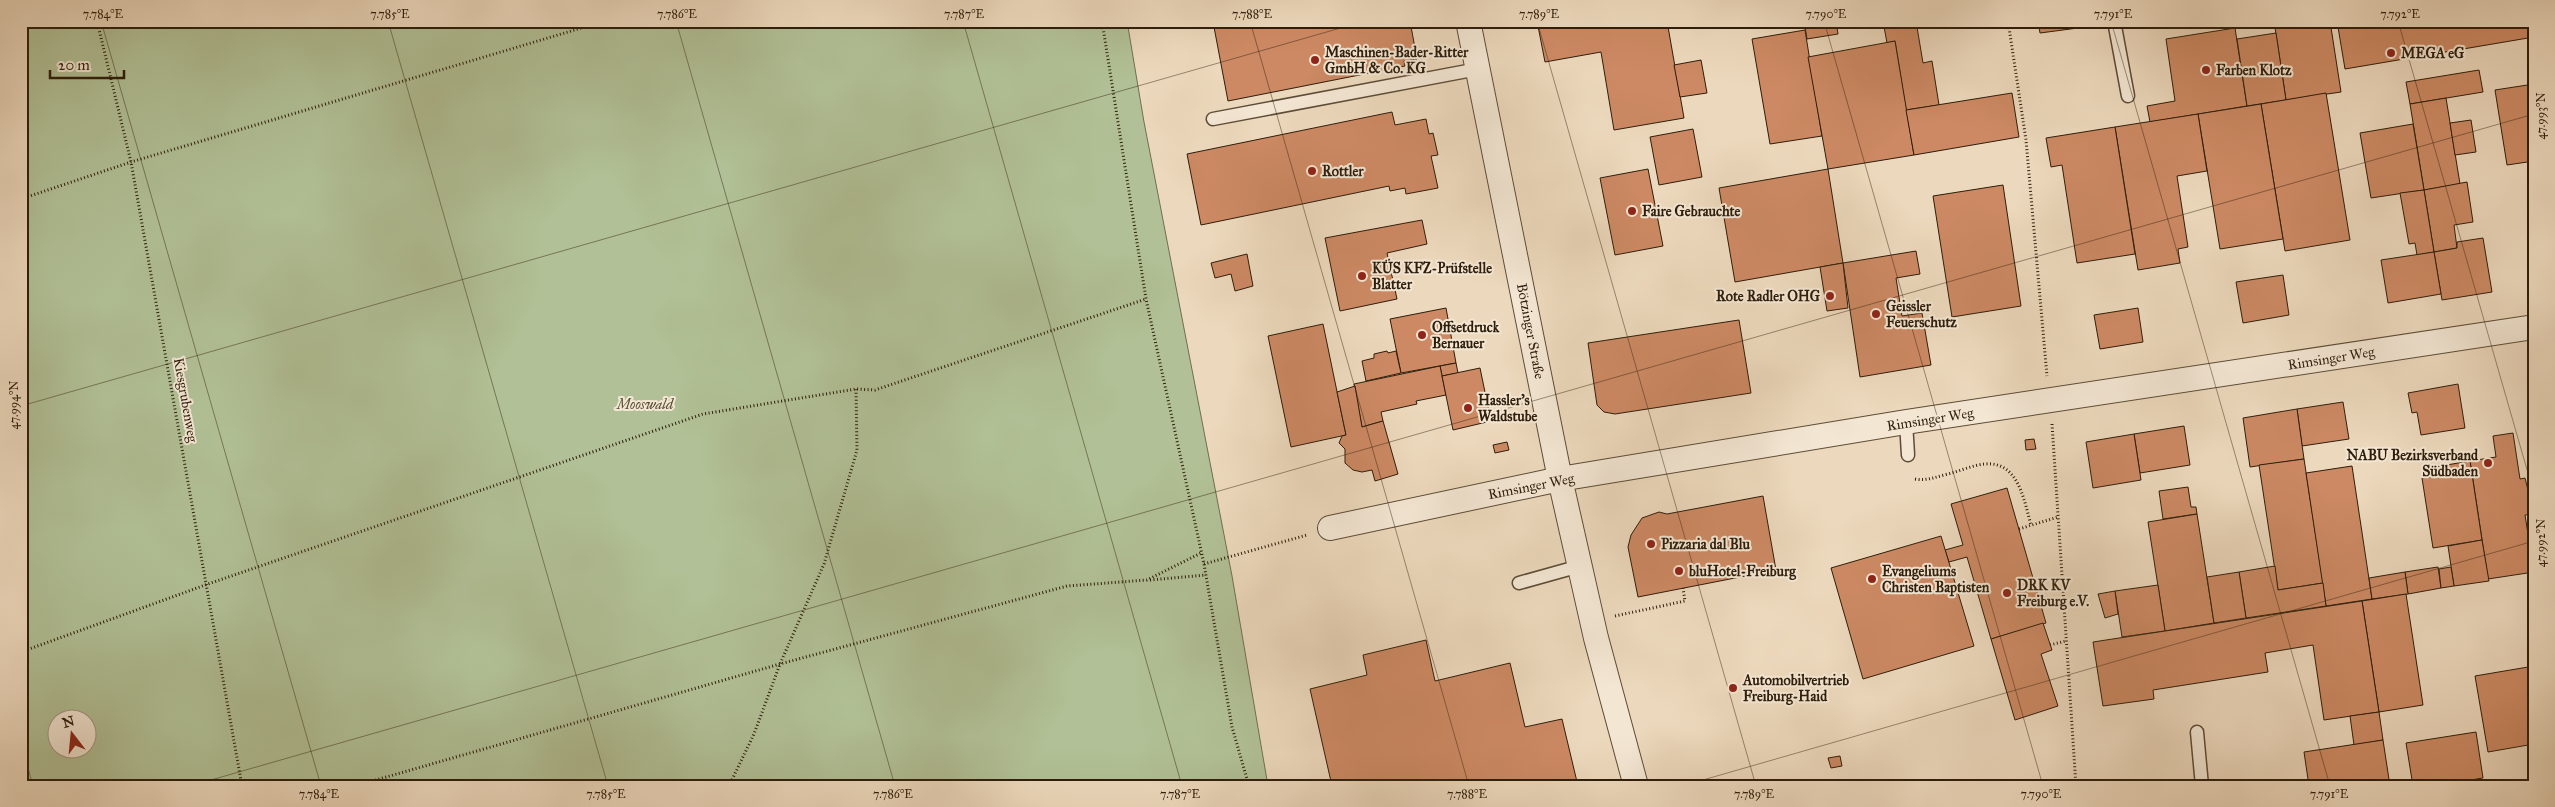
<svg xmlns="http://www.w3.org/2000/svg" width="2555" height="807" font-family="'IM FELL Great Primer',serif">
  <rect width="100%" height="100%" fill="#ecd8bc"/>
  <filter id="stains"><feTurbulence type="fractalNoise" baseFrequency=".004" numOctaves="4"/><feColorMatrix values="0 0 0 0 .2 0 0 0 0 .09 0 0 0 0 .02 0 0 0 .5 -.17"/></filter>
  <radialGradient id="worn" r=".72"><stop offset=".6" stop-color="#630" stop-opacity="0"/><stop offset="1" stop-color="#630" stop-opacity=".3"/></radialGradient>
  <path fill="#b1c096" stroke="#6f6e50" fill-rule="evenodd" d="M21,21H1127L1144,122L1232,576L1268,786H21ZM58,720H88V750H58Z"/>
  <g fill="#cc8963" stroke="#2d1d0b">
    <polygon points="1242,21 1410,21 1417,59 1404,61 1405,66 1228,101 1214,27"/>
    <polygon points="1537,21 1667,21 1684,118 1614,130 1601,52 1545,62"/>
    <polygon points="1804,21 1836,21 1838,34 1807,39"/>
    <polygon points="1883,21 1916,21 1923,63 1932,61 1939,105 1906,110 1895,41 1887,43"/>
    <polygon points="2038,21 2092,21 2093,26 2040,33"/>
    <polygon points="2274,21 2330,21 2341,92 2286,100"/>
    <polygon points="2337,21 2534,21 2534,37 2345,69"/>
    <polygon points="2235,28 2247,106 2150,122 2147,106 2175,101 2166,39"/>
    <polygon points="1805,30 1822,136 1770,144 1752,39"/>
    <polygon points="2276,33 2286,100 2247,106 2237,39"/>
    <polygon points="1895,41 1914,155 1828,169 1808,57"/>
    <polygon points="1701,60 1707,93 1680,97 1674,65"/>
    <polygon points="2479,70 2483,92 2410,104 2406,82"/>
    <polygon points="2534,84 2534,161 2507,165 2495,90"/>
    <polygon points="2012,93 2019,137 1914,155 1906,110"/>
    <polygon points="2326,93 2350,240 2285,251 2261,104"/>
    <polygon points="2446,98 2460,184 2424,190 2410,104"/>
    <polygon points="2261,104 2283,239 2220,249 2198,114"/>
    <polygon points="1392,112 1395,125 1426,119 1429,134 1433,133 1438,155 1431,156 1438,188 1406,194 1405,188 1390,191 1389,186 1201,225 1187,154"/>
    <polygon points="2198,114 2207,171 2177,176 2188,247 2178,249 2180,263 2138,270 2115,127"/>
    <polygon points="2471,120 2476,152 2455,155 2450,123"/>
    <polygon points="2413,124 2424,190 2371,198 2360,133"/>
    <polygon points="2115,127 2135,254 2077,263 2062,165 2051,167 2046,138"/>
    <polygon points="1693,129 1702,177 1659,185 1650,137"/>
    <polygon points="1648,169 1663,246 1615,255 1600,178"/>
    <polygon points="1828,169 1843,263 1735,282 1719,188"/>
    <polygon points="2467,182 2473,222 2454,225 2457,248 2434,252 2424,190"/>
    <polygon points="2003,185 2021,306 1952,317 1933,196"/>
    <polygon points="2424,190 2434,252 2417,255 2415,243 2409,244 2400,193"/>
    <polygon points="1422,220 1427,244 1387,253 1397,299 1340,311 1325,238"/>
    <polygon points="2483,238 2492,292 2442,300 2434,252 2457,248 2457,242"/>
    <polygon points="1916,251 1920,274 1896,278 1902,316 1922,313 1931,365 1860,377 1843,263"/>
    <polygon points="2434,252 2441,294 2388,303 2381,260"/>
    <polygon points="1247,254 1253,286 1235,291 1231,274 1215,278 1211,263"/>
    <polygon points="1843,263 1848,308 1827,311 1820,267"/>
    <polygon points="2283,275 2289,315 2243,323 2236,282"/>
    <polygon points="1446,308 1456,363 1401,373 1390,319"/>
    <polygon points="2138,308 2143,342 2100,349 2094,315"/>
    <polygon points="1739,320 1751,393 1615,414 1604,412 1597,405 1588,343"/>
    <polygon points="1323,324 1346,435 1291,447 1268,336"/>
    <polygon points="1387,351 1388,353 1396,351 1401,373 1366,381 1362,361 1374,358 1374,354"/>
    <polygon points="1456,363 1458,373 1442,376 1440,366"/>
    <polygon points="1440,366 1446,395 1416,401 1417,404 1381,412 1383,421 1362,427 1354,384"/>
    <polygon points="1480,368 1491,421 1453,430 1442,376"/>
    <polygon points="2458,384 2465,428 2421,435 2417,412 2412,413 2408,393"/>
    <polygon points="1355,386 1362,427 1383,421 1398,474 1375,481 1372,470 1362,472 1353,470 1345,463 1345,449 1339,443 1342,436 1346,435 1337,392"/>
    <polygon points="2343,402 2349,439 2302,446 2297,409"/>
    <polygon points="2297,409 2304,459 2250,467 2243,418"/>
    <polygon points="2184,426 2190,465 2140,473 2134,434"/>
    <polygon points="2513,433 2520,479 2525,478 2534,514 2525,515 2534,572 2488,579 2470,461 2496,457 2493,436"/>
    <polygon points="2134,434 2141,480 2093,488 2086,442"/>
    <polygon points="2034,439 2036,449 2026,450 2025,440"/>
    <polygon points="1507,442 1509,450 1495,453 1493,445"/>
    <polygon points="2304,459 2323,583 2278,590 2259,465"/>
    <polygon points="2470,461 2482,540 2433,548 2422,478 2437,476 2435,467"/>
    <polygon points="2352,466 2372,599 2326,606 2306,473"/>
    <polygon points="2188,487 2191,507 2196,507 2197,514 2163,519 2159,491"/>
    <polygon points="2007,488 2046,623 1991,639 1967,557 1949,562 1945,550 1963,545 1951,504"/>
    <polygon points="1763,496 1776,570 1638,597 1628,547 1631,535 1642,518 1659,512 1667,514"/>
    <polygon points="2197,514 2214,623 2165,631 2148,522"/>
    <polygon points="1941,536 1974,646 1863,679 1831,568"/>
    <polygon points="2482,540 2489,581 2454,586 2448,546"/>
    <polygon points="2275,566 2278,590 2323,583 2326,606 2246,618 2239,572"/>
    <polygon points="2438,567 2441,588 2408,594 2405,572"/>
    <polygon points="2451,567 2454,586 2441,588 2439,569"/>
    <polygon points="2239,572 2246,618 2214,623 2207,577"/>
    <polygon points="2405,572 2408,594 2372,599 2369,578"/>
    <polygon points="2158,585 2165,631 2122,637 2115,591"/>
    <polygon points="2115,591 2118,614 2105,618 2098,594"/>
    <polygon points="2406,594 2423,705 2379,712 2362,601"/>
    <polygon points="2362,601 2379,712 2324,720 2313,645 2265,653 2268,672 2153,690 2154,699 2103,706 2093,642"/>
    <polygon points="2043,623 2052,650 2041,654 2058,706 2015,720 1991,639"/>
    <polygon points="1426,640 1435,681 1510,663 1525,727 1562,719 1578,786 1332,786 1310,689 1367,675 1363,655"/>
    <polygon points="2534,666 2534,744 2488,752 2475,676"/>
    <polygon points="2379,712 2383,740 2354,745 2350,716"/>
    <polygon points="2476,732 2483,778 2434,786 2413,786 2406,743"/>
    <polygon points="2383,740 2390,786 2309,786 2304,752"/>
    <polygon points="1840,756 1842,766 1831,768 1828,758"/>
  </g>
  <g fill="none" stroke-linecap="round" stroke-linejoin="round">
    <g stroke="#5d4c37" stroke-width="15">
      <g id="service">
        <polyline points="2114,21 2128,96"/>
        <polyline points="1213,119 1478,69"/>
        <polyline points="1906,422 1908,455"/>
        <polyline points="1519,583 1580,566"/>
        <polyline points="2197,732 2202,786"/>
      </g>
    </g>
    <g stroke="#5d4c37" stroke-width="26">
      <g id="minor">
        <polyline points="1468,21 1560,479 1596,638 1636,786"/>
        <polyline points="1330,528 1560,479 1906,422 2534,327"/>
      </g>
    </g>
    <g stroke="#2d1d0b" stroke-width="3" stroke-dasharray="1 2.5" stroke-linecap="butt">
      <polyline points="97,21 131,162 242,786"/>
      <polyline points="1102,21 1146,299 1204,564 1232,727 1249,786"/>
      <polyline points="2008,21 2026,140 2047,376"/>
      <polyline points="21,199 131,162 605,21"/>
      <polyline points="2052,424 2076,786"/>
      <path d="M1915,479C1927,481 1936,477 1948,474C1960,471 1973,465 1985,464C2019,461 2024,501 2031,525"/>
      <polyline points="2019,529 2058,517"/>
      <polyline points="1204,564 1307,535"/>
      <polyline points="1150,580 1206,575"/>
      <polyline points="1615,616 1685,601 1683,588"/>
      <polyline points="2050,645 2066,641"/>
      <polyline points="21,652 208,584 703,414 856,389 875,390 1146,299"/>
      <polyline points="355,786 780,664 1067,586 1147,580 1201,553"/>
      <polyline points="729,786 754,734 780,664 824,564 857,450 856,389"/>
    </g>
    <use href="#service" stroke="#f3e6d3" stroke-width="12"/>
    <use href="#minor" stroke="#f3e6d3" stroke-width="24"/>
  </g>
  <path fill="none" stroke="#2d1d0b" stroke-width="1" stroke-opacity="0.45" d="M101,21L321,786M388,21L608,786M676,21L895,786M963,21L1182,786M1250,21L1469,786M1537,21L1756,786M1824,21L2043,786M2111,21L2330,786M2398,21L2534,494M21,406L1365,21M21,743L33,786M190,786L2534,114M1682,786L2534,541"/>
  <g fill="#8f2418" stroke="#f3e6d3" stroke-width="2">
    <circle cx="2391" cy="53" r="5"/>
    <circle cx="1315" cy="60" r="5"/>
    <circle cx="2206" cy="70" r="5"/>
    <circle cx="1312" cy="171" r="5"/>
    <circle cx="1632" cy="211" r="5"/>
    <circle cx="1362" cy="276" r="5"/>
    <circle cx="1830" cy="296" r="5"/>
    <circle cx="1876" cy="314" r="5"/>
    <circle cx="1422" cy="335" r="5"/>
    <circle cx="1468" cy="408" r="5"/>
    <circle cx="2488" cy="463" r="5"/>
    <circle cx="1651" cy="544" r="5"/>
    <circle cx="1679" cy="571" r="5"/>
    <circle cx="1872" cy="579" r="5"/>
    <circle cx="2007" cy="593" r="5"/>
    <circle cx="1733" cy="688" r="5"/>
  </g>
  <g text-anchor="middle" stroke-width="4" stroke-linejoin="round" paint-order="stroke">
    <g font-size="14" font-weight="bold" fill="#2d1d0b" stroke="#f3e6d3" text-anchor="start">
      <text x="1325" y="57">Maschinen-Bader-Ritter<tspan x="1325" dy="16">GmbH &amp; Co. KG</tspan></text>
      <text x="2401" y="58">MEGA eG</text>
      <text x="2216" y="75">Farben Klotz</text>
      <text x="1322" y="176">Rottler</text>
      <text x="1642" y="216">Faire Gebrauchte</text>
      <text x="1372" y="273">KÜS KFZ-Prüfstelle<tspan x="1372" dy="16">Blatter</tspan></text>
      <text x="1820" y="301" text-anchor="end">Rote Radler OHG</text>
      <text x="1886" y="311">Geissler<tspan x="1886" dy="16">Feuerschutz</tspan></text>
      <text x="1432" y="332">Offsetdruck<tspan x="1432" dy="16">Bernauer</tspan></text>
      <text x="1478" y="405">Hassler's<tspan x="1478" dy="16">Waldstube</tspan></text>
      <text x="2478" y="460" text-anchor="end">NABU Bezirksverband<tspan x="2478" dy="16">Südbaden</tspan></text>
      <text x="1661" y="549">Pizzaria dal Blu</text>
      <text x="1689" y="576">bluHotel-Freiburg</text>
      <text x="1882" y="576">Evangeliums<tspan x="1882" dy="16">Christen Baptisten</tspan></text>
      <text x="2017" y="590">DRK KV<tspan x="2017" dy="16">Freiburg e.V.</tspan></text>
      <text x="1743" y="685">Automobilvertrieb<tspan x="1743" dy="16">Freiburg-Haid</tspan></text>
    </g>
    <g font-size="14" fill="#2d1d0b" stroke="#f3e6d3">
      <text transform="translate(1531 331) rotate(79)" y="5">Bötzinger Straße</text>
      <text transform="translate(2331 358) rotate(-9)" y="5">Rimsinger Weg</text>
      <text transform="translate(186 400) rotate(80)" y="5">Kiesgrubenweg</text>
      <text transform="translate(1930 419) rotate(-9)" y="5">Rimsinger Weg</text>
      <text transform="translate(1531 486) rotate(-11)" y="5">Rimsinger Weg</text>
    </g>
    <g font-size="14" font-style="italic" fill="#554e35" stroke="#f3e6d3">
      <text x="645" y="409">Mooswald</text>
    </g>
  </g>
  <rect width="2555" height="807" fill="none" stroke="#ecd8bc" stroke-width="55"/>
  <g transform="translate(72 734) rotate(344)"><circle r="24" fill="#f3e6d3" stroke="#a49683"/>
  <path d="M0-4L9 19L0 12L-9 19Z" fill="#8f2418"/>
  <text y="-8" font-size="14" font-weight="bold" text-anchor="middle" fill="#2d1d0b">N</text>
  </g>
  <path d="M50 70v8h74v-8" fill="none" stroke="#2d1d0b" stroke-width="2.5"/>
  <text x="58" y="70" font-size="15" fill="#2d1d0b" stroke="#f3e6d3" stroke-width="4" paint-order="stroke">20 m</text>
  <rect x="28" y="28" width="2500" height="752" fill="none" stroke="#2d1d0b" stroke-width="2"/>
  <g font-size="12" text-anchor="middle" fill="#2d1d0b">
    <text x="103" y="18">7.784°E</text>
    <text x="390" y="18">7.785°E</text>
    <text x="677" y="18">7.786°E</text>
    <text x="964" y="18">7.787°E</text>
    <text x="1252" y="18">7.788°E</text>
    <text x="1539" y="18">7.789°E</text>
    <text x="1826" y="18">7.790°E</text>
    <text x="2113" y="18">7.791°E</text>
    <text x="2400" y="18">7.792°E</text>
    <text transform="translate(2541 116) rotate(-90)" y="4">47.993°N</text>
    <text transform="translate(14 405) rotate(-90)" y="4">47.994°N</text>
    <text transform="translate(2541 543) rotate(-90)" y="4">47.992°N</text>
    <text x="319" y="798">7.784°E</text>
    <text x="606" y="798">7.785°E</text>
    <text x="893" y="798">7.786°E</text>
    <text x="1180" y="798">7.787°E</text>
    <text x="1467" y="798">7.788°E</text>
    <text x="1754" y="798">7.789°E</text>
    <text x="2041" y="798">7.790°E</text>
    <text x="2329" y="798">7.791°E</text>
  </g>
  <rect width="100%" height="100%" filter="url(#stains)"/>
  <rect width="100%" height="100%" fill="url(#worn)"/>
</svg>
